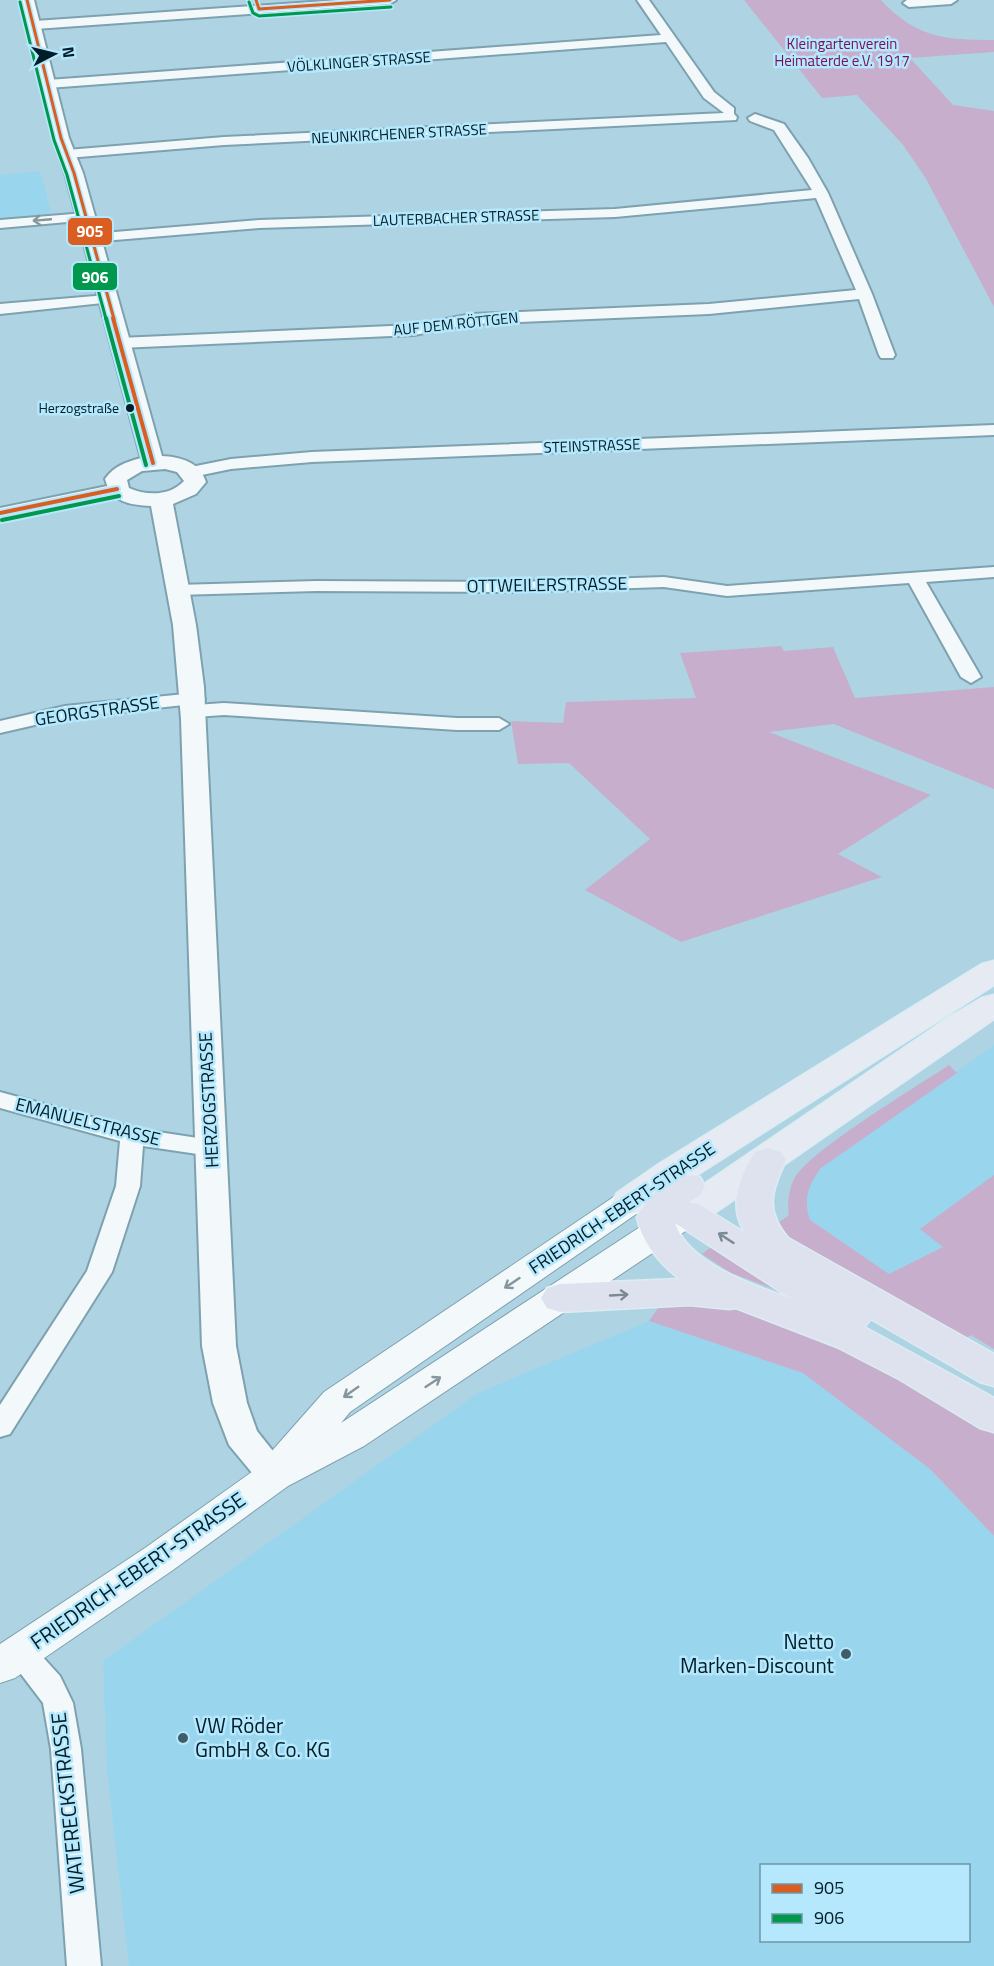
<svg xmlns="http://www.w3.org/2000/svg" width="994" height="1966" font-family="'Titillium Web',sans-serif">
  <rect width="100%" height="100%" fill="#aed4e4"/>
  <g fill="#9ad5ee" fill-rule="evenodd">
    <polygon points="40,171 51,211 48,214 0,220 0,175"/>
    <polygon points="994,1045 994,1175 921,1229 943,1247 889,1274 810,1220 805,1206 810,1183 821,1168"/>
    <path d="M649,1321L803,1373L930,1469L994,1536V1966H129L107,1771L103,1661L478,1393ZM762,1866H968V1940H762Z"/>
  </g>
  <g fill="#c7aecc">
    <path d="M744,0H881C916,38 945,40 994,40V52L910,58L953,105L994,111V307L925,177L903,145L857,95L822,98Z"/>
    <polygon points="781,646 784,651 833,647 855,698 994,687 994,789 834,724 769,732 931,795 838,854 882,877 681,942 585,890 650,839 569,763 518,764 511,721 563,723 566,702 696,698 680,653"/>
    <path d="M949,1065L957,1073L821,1168C808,1185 803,1200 810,1220L889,1274L943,1247L920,1229L994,1175V1349L971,1335L964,1339C928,1319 790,1254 778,1223L789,1215C787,1204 789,1189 794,1179C807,1152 918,1086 949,1065Z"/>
    <polygon points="718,1242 790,1295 731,1273 702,1254"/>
    <polygon points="663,1301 728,1303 866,1358 994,1431 994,1536 930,1469 803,1373 649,1321"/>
  </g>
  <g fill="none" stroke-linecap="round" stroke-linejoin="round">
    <g stroke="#7ea1af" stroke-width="4">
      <g id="minor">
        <polygon points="340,0 396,0 390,4 35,29 29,25 35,21"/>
        <polygon points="637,0 649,0 714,92 734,108 734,114 737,117 736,120 224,145 67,158 60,154 67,150 224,137 724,113 704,98 666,42 48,88 42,84 48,80 661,35"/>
        <polygon points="957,0 951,4 909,7 903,3 907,0"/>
        <polygon points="755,114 784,124 808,158 828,193 872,294 895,355 893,358 881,358 879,355 859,299 709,314 472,324 414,335 119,348 111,343 119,338 414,325 472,314 709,304 856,290 816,198 615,217 259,228 91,242 84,238 91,234 259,220 615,209 812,190 774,130 750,121 748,118"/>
        <polygon points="85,213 92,217 90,220 0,228 0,220"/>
        <polygon points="107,295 112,296 114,299 112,302 0,314 0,304"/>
        <polygon points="994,425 994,435 312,462 231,469 192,477 184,472 186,468 231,459 312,452"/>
        <polygon points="117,484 126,489 123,493 0,518 0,508"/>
        <polygon points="994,567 994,577 926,582 981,677 971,683 961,677 909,583 727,596 664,587 516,592 316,591 177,595 168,590 177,585 316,581 516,582 664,577 727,586"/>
        <polygon points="195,693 202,695 205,699 202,703 65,718 0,733 0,721 65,706"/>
        <polygon points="224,703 457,718 499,718 509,724 499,730 457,730 224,715 195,717 185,711 195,705"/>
        <polygon points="0,1092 132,1128 211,1140 220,1142 223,1148 220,1154 211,1156 143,1146 140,1186 112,1272 10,1434 0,1437 0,1405 87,1271 116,1186 120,1141 0,1108"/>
        <polygon points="20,1641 31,1644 60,1676 73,1703 81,1749 101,1966 67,1966 51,1749 43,1703 5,1653 9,1644"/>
      </g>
    </g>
    <g stroke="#7ea1af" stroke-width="4">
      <path id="tertiary" d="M20,0H34L69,138L83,173L162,456C181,457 200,462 206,482L196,494L173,504L196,625L204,687L236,1346L247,1403L257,1431L292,1475L286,1485L274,1488L262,1485L229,1445L213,1403L202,1346L181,719L173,625L151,506C129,505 111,502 105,479C114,466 126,462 141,458L65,173L53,138ZM165,469L177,472L184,481C170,496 147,496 129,488L127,480L142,471Z"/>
    </g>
    <g stroke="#7ea1af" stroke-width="2">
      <polygon id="secondary" points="630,1190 642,1194 647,1202 642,1210 350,1412 341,1423 669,1208 681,1205 693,1208 699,1217 693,1226 364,1446 288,1486 173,1570 15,1678 0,1683 0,1644 145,1548 266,1462 271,1452 324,1392 618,1194"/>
    </g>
    <g stroke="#dbecf3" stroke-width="3">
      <polygon id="primary" points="994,961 994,985 664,1196 681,1200 948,1018 982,998 994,995 994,1019 700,1223 687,1227 646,1216 643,1211 630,1214 617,1211 612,1202 617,1193 659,1164 982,964"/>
    </g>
    <g stroke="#dbecf3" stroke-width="3">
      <path id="motorway" d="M768,1148L781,1152L786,1160C772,1191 764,1210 788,1238L994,1354V1386L980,1382L871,1319L864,1327L994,1398V1432L980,1428L899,1379L837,1347L736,1308L729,1309L690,1305L560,1312L547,1308L541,1298L547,1288L560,1284L680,1279C659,1263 642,1243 637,1217C651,1194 670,1169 700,1177L705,1186L700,1195L689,1202L700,1205L745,1233C728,1205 739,1178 755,1152ZM675,1223L792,1299C755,1286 688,1264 675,1223Z"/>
    </g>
    <use href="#minor" fill="#f3f9fb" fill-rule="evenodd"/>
    <use href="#tertiary" fill="#f3f9fb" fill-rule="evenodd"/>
    <use href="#secondary" fill="#f3f9fb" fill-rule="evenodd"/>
    <use href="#primary" fill="#e6ebf3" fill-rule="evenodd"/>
    <use href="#motorway" fill="#dde2ee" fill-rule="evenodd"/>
    <g stroke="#b5e8fd" stroke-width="6">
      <g id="bus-1-far1">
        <polyline points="27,0 61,138 74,173 114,319"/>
        <polyline points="256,0 259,9 390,0"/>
      </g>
    </g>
    <g stroke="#b5e8fd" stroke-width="8">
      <g id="bus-1">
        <polyline points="113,318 153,463"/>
        <polyline points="0,513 117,489"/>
      </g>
    </g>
    <g stroke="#b5e8fd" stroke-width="6">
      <g id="bus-2-far1">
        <polyline points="20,2 54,140 67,175 106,319"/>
        <polyline points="249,2 253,13 259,16 391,7"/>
      </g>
    </g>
    <g stroke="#b5e8fd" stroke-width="8">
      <g id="bus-2">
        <polyline points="106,318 146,465"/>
        <polyline points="2,520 119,496"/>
      </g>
    </g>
    <use href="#bus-1-far1" stroke="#da5e22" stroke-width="3"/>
    <use href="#bus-1" stroke="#da5e22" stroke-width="4"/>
    <use href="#bus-2-far1" stroke="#00984d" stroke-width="3"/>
    <use href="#bus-2" stroke="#00984d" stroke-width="4"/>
  </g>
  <defs><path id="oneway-shaft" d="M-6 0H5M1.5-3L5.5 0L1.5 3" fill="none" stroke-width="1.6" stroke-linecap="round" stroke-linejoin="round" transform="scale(1.5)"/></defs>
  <g stroke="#86969c">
    <use href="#oneway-shaft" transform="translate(42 220) rotate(175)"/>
    <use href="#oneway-shaft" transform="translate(512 1283) rotate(146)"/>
    <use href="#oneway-shaft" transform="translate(433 1382) rotate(-33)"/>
    <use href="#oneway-shaft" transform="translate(351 1392) rotate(145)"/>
  </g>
  <g stroke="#7a8994">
    <use href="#oneway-shaft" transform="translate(726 1238) rotate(-147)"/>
    <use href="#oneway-shaft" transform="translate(619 1295) rotate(-3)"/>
  </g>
  <circle fill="#011d27" stroke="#b5e8fd" stroke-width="2" cx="130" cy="408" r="5"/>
  <g fill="#3e5d69" stroke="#b5e8fd" stroke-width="2">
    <circle cx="846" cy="1654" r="6"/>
    <circle cx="183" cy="1738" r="6"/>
  </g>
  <g text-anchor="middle" stroke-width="5" stroke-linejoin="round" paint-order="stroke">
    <g font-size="14" fill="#011d27" stroke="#b5e8fd" text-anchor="end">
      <text x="119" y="413">Herzogstraße</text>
    </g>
    <g font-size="15" fill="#7a0e57" stroke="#b5e8fd">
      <text x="842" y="49">Kleingartenverein<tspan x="842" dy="17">Heimaterde e.V. 1917</tspan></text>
    </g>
    <g font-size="15" fill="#011d27" stroke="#b5e8fd">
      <text transform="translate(359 62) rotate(-4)" y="5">VÖLKLINGER STRASSE</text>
      <text transform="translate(399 134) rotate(-3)" y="5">NEUNKIRCHENER STRASSE</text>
      <text transform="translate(456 218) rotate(-2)" y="5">LAUTERBACHER STRASSE</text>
      <text transform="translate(456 324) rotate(-6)" y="5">AUF DEM RÖTTGEN</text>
      <text transform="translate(592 446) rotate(-2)" y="5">STEINSTRASSE</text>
    </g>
    <g font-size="18" fill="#011d27" stroke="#b5e8fd">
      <text transform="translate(547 585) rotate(-1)" y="6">OTTWEILERSTRASSE</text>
      <text transform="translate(97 711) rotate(-8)" y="6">GEORGSTRASSE</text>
      <text transform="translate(209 1100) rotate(-93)" y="6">HERZOGSTRASSE</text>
      <text transform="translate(88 1122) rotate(14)" y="6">EMANUELSTRASSE</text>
      <text transform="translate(622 1208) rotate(-34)" y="6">FRIEDRICH-EBERT-STRASSE</text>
    </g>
    <g font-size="21" fill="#011d27" stroke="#b5e8fd">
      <text transform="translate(138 1571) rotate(-35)" y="7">FRIEDRICH-EBERT-STRASSE</text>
      <text transform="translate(68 1803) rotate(-96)" y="7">WATERECKSTRASSE</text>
    </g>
    <g font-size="21" fill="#011d27" stroke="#b5e8fd" text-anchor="end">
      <text x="834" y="1649">Netto<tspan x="834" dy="24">Marken-Discount</tspan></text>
      <text x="195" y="1733" text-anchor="start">VW Röder<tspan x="195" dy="24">GmbH &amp; Co. KG</tspan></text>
    </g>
  </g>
  <g stroke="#b5e8fd" stroke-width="2">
    <rect x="67" y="217" width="46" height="29" rx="6" fill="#da5e22"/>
    <rect x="72" y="262" width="46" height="29" rx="6" fill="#00984d"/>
  </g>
  <g font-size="16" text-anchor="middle" font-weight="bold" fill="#fff">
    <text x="90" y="237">905</text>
    <text x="95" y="283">906</text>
  </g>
  <rect x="760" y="1864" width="210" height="78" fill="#b5e8fd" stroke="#6d97a7" stroke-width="1.5"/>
  <rect x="772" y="1884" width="30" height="9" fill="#da5e22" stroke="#6d97a7" stroke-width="1.5"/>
  <text x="814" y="1894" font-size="18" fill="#011d27">905</text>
  <rect x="772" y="1914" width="30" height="9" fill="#00984d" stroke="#6d97a7" stroke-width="1.5"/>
  <text x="814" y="1924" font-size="18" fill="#011d27">906</text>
  <g transform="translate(54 54) rotate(83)" stroke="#b5e8fd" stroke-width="4.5" paint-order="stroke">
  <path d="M0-4.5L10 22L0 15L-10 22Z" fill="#011d27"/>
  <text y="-9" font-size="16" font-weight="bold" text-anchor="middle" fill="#011d27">N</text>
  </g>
</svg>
